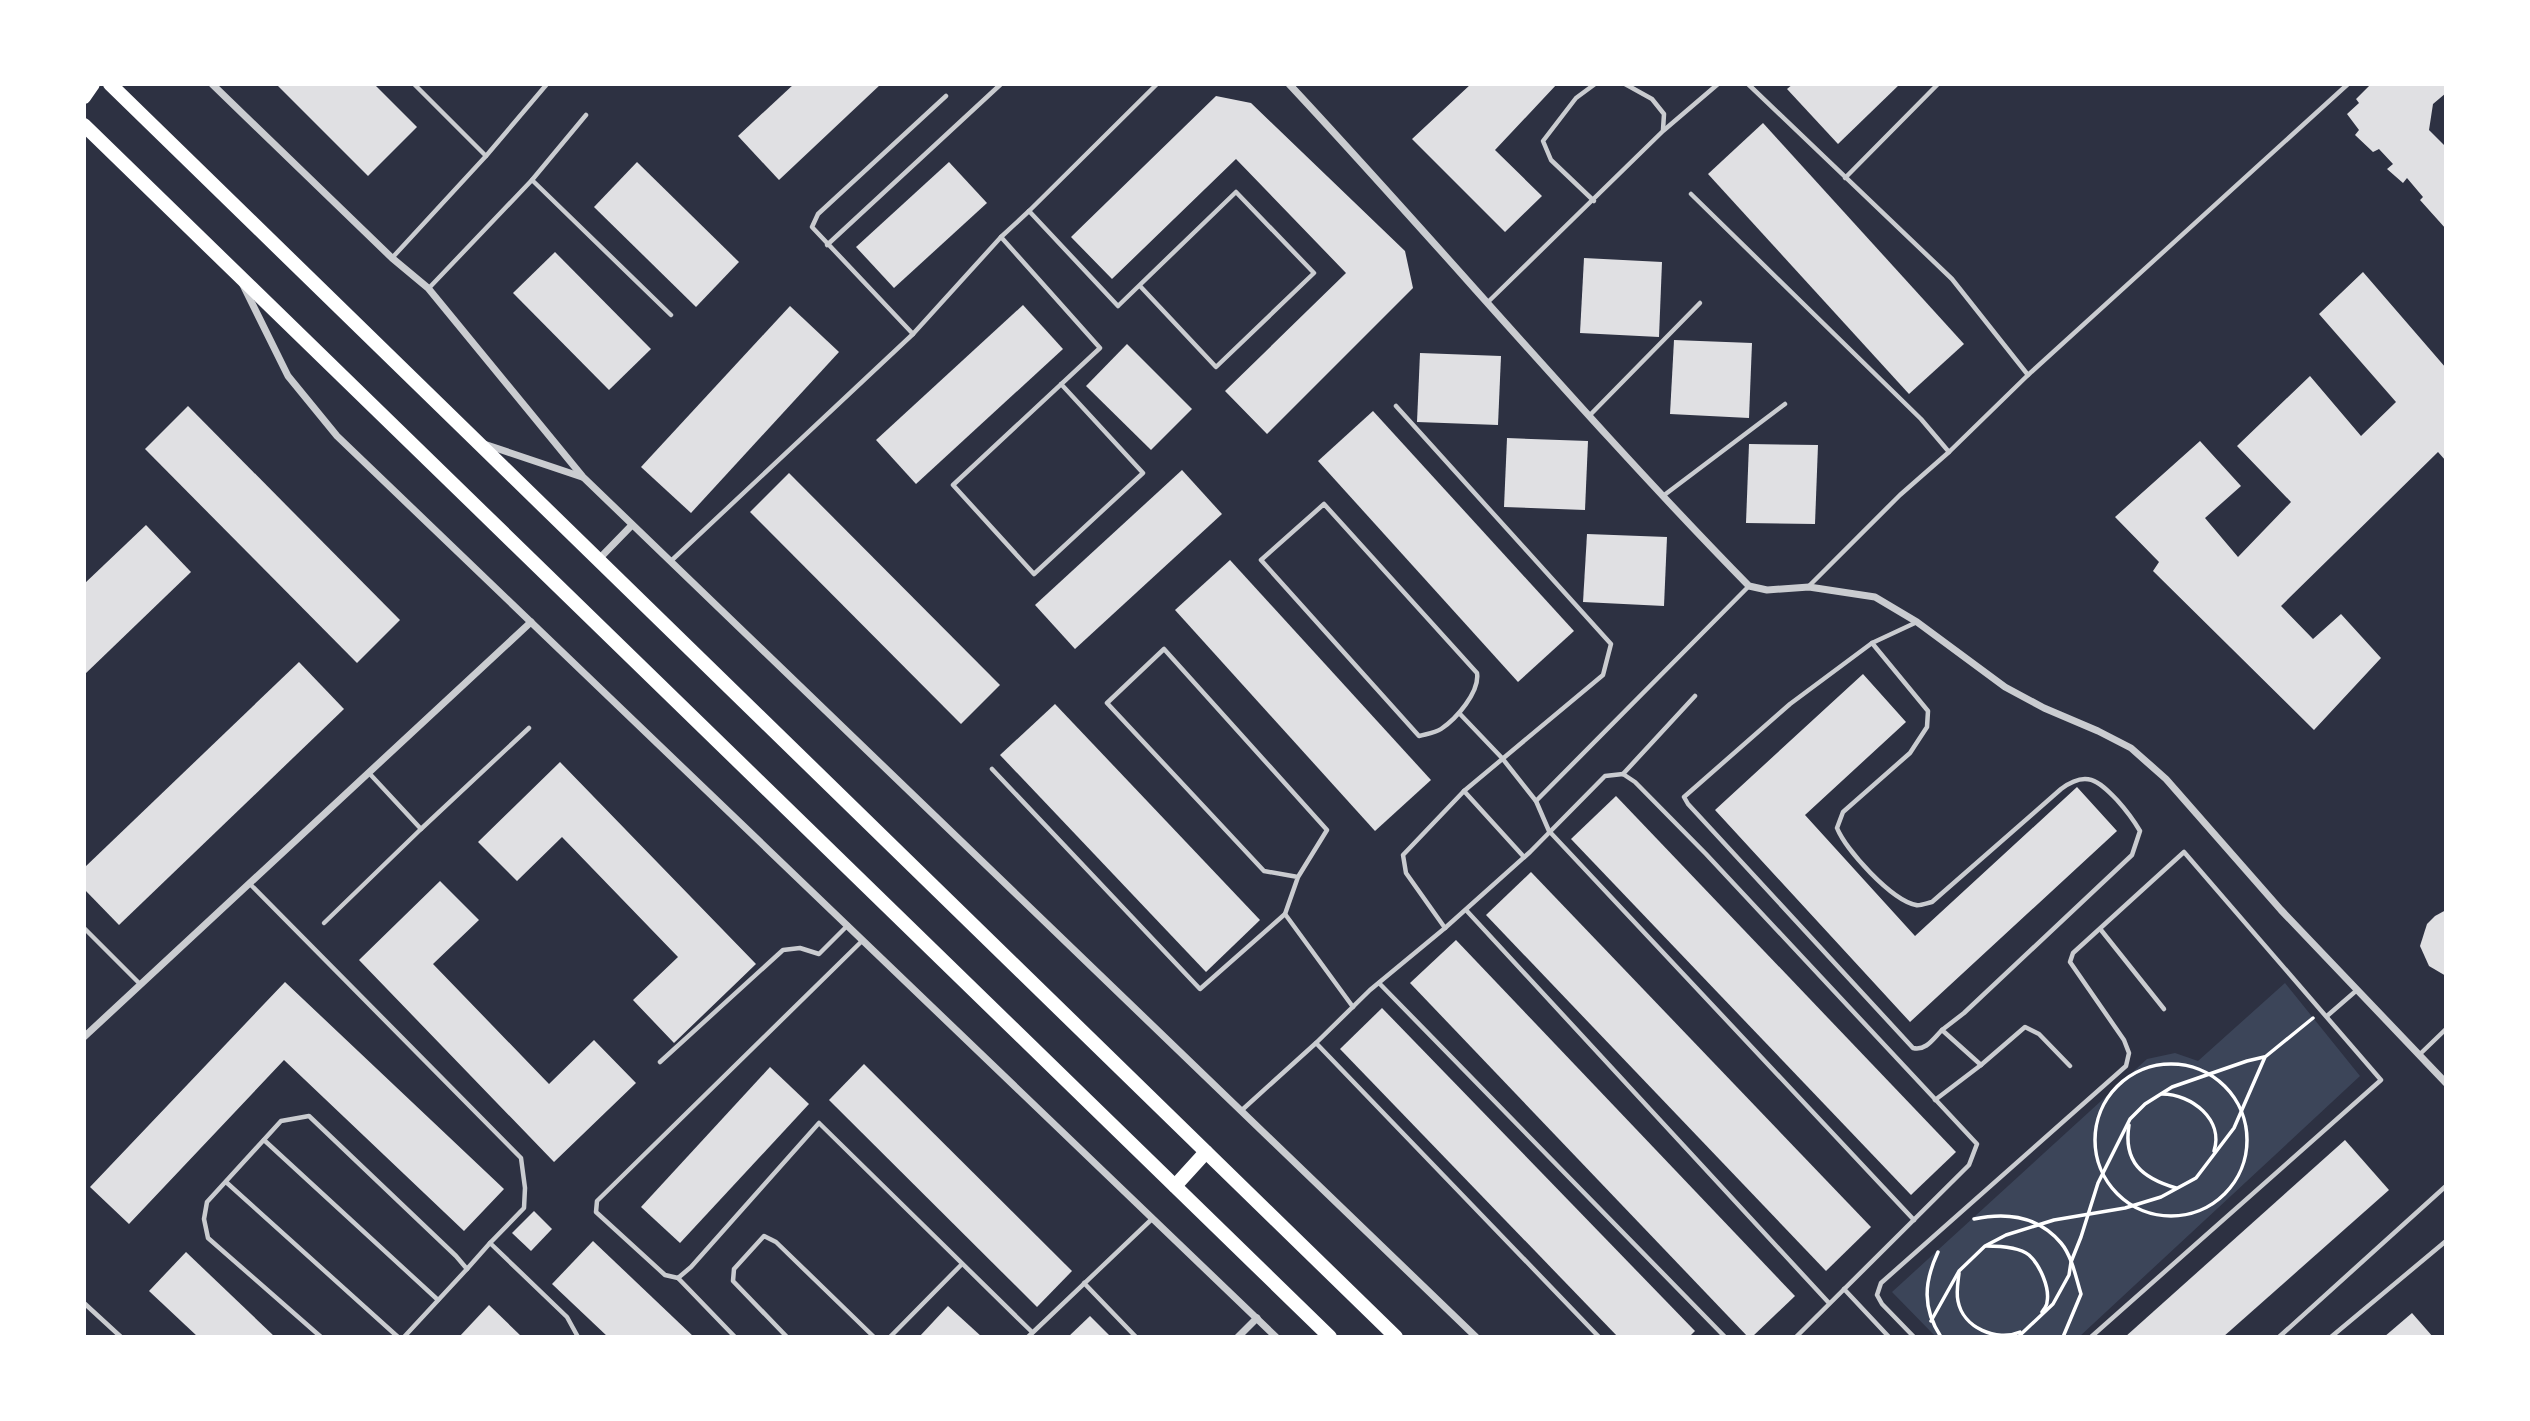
<svg xmlns="http://www.w3.org/2000/svg" width="2530" height="1421" font-family="'Nunito Sans',sans-serif">
  <rect width="100%" height="100%" fill="#2d3142"/>
  <polygon fill="#3c4559" points="2285,983 2360,1076 2079,1337 1936,1337 1892,1292 2147,1059 2175,1053 2198,1061"/>
  <g fill="#e0e0e3">
    <polygon points="276,84 374,84 417,127 368,176"/>
    <polygon points="794,84 881,84 779,180 738,136"/>
    <polygon points="1471,84 1557,84 1495,150 1542,196 1505,232 1412,139"/>
    <polygon points="1793,84 1900,84 1838,144 1787,89"/>
    <polygon points="2371,84 2446,84 2446,93 2433,104 2429,130 2446,147 2446,229 2420,200 2423,197 2407,178 2403,183 2387,169 2393,164 2379,149 2373,152 2355,135 2359,130 2347,114 2359,103 2356,99"/>
    <polygon points="1216,96 1251,103 1405,251 1413,288 1267,434 1225,391 1346,273 1236,159 1112,279 1071,237"/>
    <polygon points="1763,123 1964,344 1909,394 1708,174"/>
    <polygon points="637,162 739,262 696,307 594,207"/>
    <polygon points="949,162 987,203 894,288 856,247"/>
    <polygon points="555,252 651,349 609,390 513,293"/>
    <polygon points="1584,258 1662,262 1659,337 1580,333"/>
    <polygon points="2363,272 2446,368 2446,461 2438,452 2281,606 2313,639 2341,614 2381,658 2314,730 2153,571 2159,562 2115,517 2200,441 2241,486 2205,518 2238,557 2291,502 2237,446 2310,376 2361,436 2396,402 2319,314"/>
    <polygon points="1023,305 1063,349 916,484 876,440"/>
    <polygon points="790,306 839,352 691,513 641,467"/>
    <polygon points="1674,340 1752,343 1749,418 1670,414"/>
    <polygon points="1127,344 1192,409 1151,450 1086,386"/>
    <polygon points="1420,353 1501,356 1498,425 1417,422"/>
    <polygon points="188,406 400,620 357,663 145,449"/>
    <polygon points="1373,411 1574,631 1518,682 1318,461"/>
    <polygon points="1507,438 1588,441 1585,510 1504,507"/>
    <polygon points="1749,444 1818,445 1815,524 1746,523"/>
    <polygon points="1182,470 1222,514 1075,649 1035,605"/>
    <polygon points="789,473 1000,685 961,724 750,512"/>
    <polygon points="146,525 191,572 84,675 84,584"/>
    <polygon points="1587,534 1667,537 1664,606 1583,602"/>
    <polygon points="1230,560 1431,780 1375,831 1175,610"/>
    <polygon points="299,662 344,709 119,925 84,889 84,868"/>
    <polygon points="1863,674 1906,722 1805,815 1915,936 2077,787 2117,831 1910,1022 1715,810"/>
    <polygon points="1055,704 1260,920 1206,972 1000,755"/>
    <polygon points="560,762 756,964 674,1043 633,1000 678,957 562,837 517,881 478,842"/>
    <polygon points="1616,796 1956,1152 1911,1195 1571,839"/>
    <polygon points="1531,872 1871,1227 1826,1271 1486,915"/>
    <polygon points="440,881 479,920 433,964 549,1084 594,1040 636,1083 554,1162 359,960"/>
    <polygon points="2446,910 2446,976 2429,966 2420,946 2427,924 2435,916"/>
    <polygon points="1456,940 1795,1296 1752,1337 1748,1337 1410,983"/>
    <polygon points="285,982 504,1189 464,1231 284,1060 129,1224 90,1187"/>
    <polygon points="1382,1008 1695,1331 1689,1337 1618,1337 1340,1049"/>
    <polygon points="864,1064 1072,1271 1037,1307 829,1100"/>
    <polygon points="770,1067 809,1104 680,1243 641,1207"/>
    <polygon points="2345,1140 2389,1190 2223,1337 2125,1337"/>
    <polygon points="534,1211 552,1229 531,1251 512,1233"/>
    <polygon points="593,1241 694,1337 608,1337 552,1284"/>
    <polygon points="186,1252 275,1337 198,1337 149,1291"/>
    <polygon points="489,1305 522,1337 459,1337"/>
    <polygon points="948,1306 982,1337 919,1337"/>
    <polygon points="2412,1313 2433,1337 2384,1337"/>
    <polygon points="1090,1316 1111,1337 1068,1337"/>
  </g>
  <g fill="none" stroke-linecap="round" stroke-linejoin="round">
    <g stroke="#fff" stroke-width="3.5">
      <circle cx="2171" cy="1140" r="76"/>
      <path d="M2162,1094C2192,1094 2224,1120 2214,1151"/>
      <path d="M2129,1125C2123,1162 2142,1178 2176,1188"/>
      <path d="M1974,1219C2006,1212 2038,1216 2061,1243C2072,1256 2076,1278 2081,1294L2063,1337"/>
      <path d="M1986,1246C1999,1246 2019,1247 2029,1255C2040,1265 2050,1288 2047,1302C2047,1306 2044,1309 2042,1312"/>
      <path d="M1938,1252C1924,1282 1922,1308 1941,1337"/>
      <path d="M1959,1273C1958,1282 1956,1293 1958,1301C1963,1328 1997,1342 2020,1332"/>
      <polyline points="1931,1321 1959,1271 1985,1246 2006,1235 2054,1220 2125,1208 2161,1197 2196,1178 2234,1128 2265,1057 2313,1018"/>
      <polyline points="2018,1337 2053,1304 2069,1275 2071,1262 2081,1237 2098,1183 2130,1119 2145,1104 2172,1087 2247,1061 2264,1057"/>
    </g>
    <g stroke="#caccd0" stroke-width="4.5">
      <polyline points="414,84 486,156"/>
      <polyline points="1625,84 1652,99 1664,114 1663,130"/>
      <polyline points="1748,84 1952,279 2028,375 2348,84"/>
      <polyline points="1845,178 1938,84"/>
      <polyline points="532,180 671,315"/>
      <polyline points="1691,194 1921,419 1949,452 1900,495 1809,586"/>
      <polyline points="1594,201 1551,160 1543,141 1576,98 1595,84"/>
      <polyline points="1029,211 1118,306 1236,192 1314,273 1216,367 1140,286"/>
      <polyline points="1001,237 1100,348 953,485 1034,574 1143,473 1061,384"/>
      <polyline points="827,245 1001,84"/>
      <polyline points="392,258 486,156 547,84"/>
      <polyline points="429,288 532,180 586,115"/>
      <polyline points="1488,302 1663,131 1718,84"/>
      <polyline points="913,334 812,227 818,214 946,96"/>
      <polyline points="1396,406 1611,644 1603,675 1464,791"/>
      <polyline points="1590,415 1700,303"/>
      <polyline points="1949,452 2028,375"/>
      <polyline points="1663,496 1785,404"/>
      <path d="M1324,504L1477,673C1480,692 1456,719 1441,729C1435,733 1426,734 1419,736L1261,560Z"/>
      <polyline points="671,561 913,334 1001,237 1029,211 1157,84"/>
      <path d="M1917,622L1872,643L1928,711L1927,727L1910,753L1843,812L1837,828C1846,850 1891,900 1916,905C1920,906 1927,903 1932,902L2061,789C2086,770 2098,780 2117,800C2126,810 2133,819 2140,831L2132,855L1964,1013L1942,1030L1981,1065"/>
      <path d="M1872,643L1790,704L1684,797L1688,804L1913,1048C1926,1051 1933,1039 1942,1030"/>
      <polyline points="1460,714 1502,758 1536,801 1549,831 1914,1220"/>
      <polyline points="992,769 1200,989 1285,914"/>
      <polyline points="369,773 421,829 529,728"/>
      <polyline points="1623,774 1695,696"/>
      <polyline points="1536,801 1749,586"/>
      <polyline points="1298,877 1327,830 1164,649 1107,703 1264,871 1298,877 1285,914 1353,1007"/>
      <polyline points="249,883 521,1158 525,1188 524,1208 490,1243"/>
      <polyline points="1466,910 1829,1303"/>
      <polyline points="324,923 421,829"/>
      <polyline points="84,928 140,984"/>
      <polyline points="1445,928 1406,873 1403,855 1464,791 1524,857"/>
      <polyline points="2101,930 2164,1009"/>
      <polyline points="863,940 597,1201 596,1212 665,1275 678,1278 691,1267 819,1123 1032,1332"/>
      <polyline points="1379,983 1725,1337"/>
      <polyline points="2327,1016 2357,990"/>
      <polyline points="1316,1043 1599,1337"/>
      <polyline points="2419,1055 2446,1029"/>
      <polyline points="660,1062 783,950 800,948 819,954 848,925"/>
      <polyline points="1935,1100 1981,1065 2025,1027 2039,1034 2070,1066"/>
      <polyline points="1242,1110 1316,1043 1370,990 1445,928 1530,852 1605,776 1623,774 1635,782 1706,854 1977,1144 1969,1165 1796,1337"/>
      <polyline points="264,1140 438,1300"/>
      <polyline points="226,1182 398,1337"/>
      <polyline points="678,1278 735,1337"/>
      <polyline points="1084,1283 1136,1337"/>
      <polyline points="1844,1289 1889,1337"/>
      <polyline points="84,1303 121,1337"/>
      <polyline points="321,1337 208,1238 204,1219 207,1202 281,1121 309,1116 456,1256 467,1269 490,1243 567,1317 578,1337"/>
      <polyline points="404,1337 467,1269"/>
      <polyline points="787,1337 733,1281 734,1269 764,1236 776,1242 874,1337"/>
      <polyline points="890,1337 962,1264"/>
      <polyline points="1028,1337 1153,1218"/>
      <polyline points="1914,1337 1882,1304 1877,1295 1881,1283 2126,1066 2129,1053 2124,1040 2070,962 2073,953 2184,852 2381,1080 2091,1337"/>
      <polyline points="2279,1337 2446,1186"/>
      <polyline points="2331,1337 2446,1241"/>
    </g>
    <g stroke="#caccd0" stroke-width="7">
      <polyline points="212,84 392,258 428,288 583,477 1476,1337"/>
      <path d="M1289,84C1444,250 1590,424 1749,586L1767,590L1809,587L1875,597L1917,622L2005,687L2044,708L2098,731L2131,748L2166,779L2281,910L2446,1083"/>
      <polyline points="243,285 288,376 337,436 1276,1337"/>
      <polyline points="484,444 582,477"/>
      <polyline points="598,560 632,525"/>
      <polyline points="84,1037 531,622"/>
      <polyline points="1238,1337 1257,1318"/>
    </g>
    <g stroke="#fff" stroke-width="14">
      <polyline points="110,84 1396,1337"/>
      <polyline points="84,97 93,84"/>
      <polyline points="84,125 1330,1337"/>
      <polyline points="1175,1186 1206,1152"/>
    </g>
  </g>
  <rect width="2530" height="1421" fill="none" stroke="#ffffff" stroke-width="172"/>
</svg>
